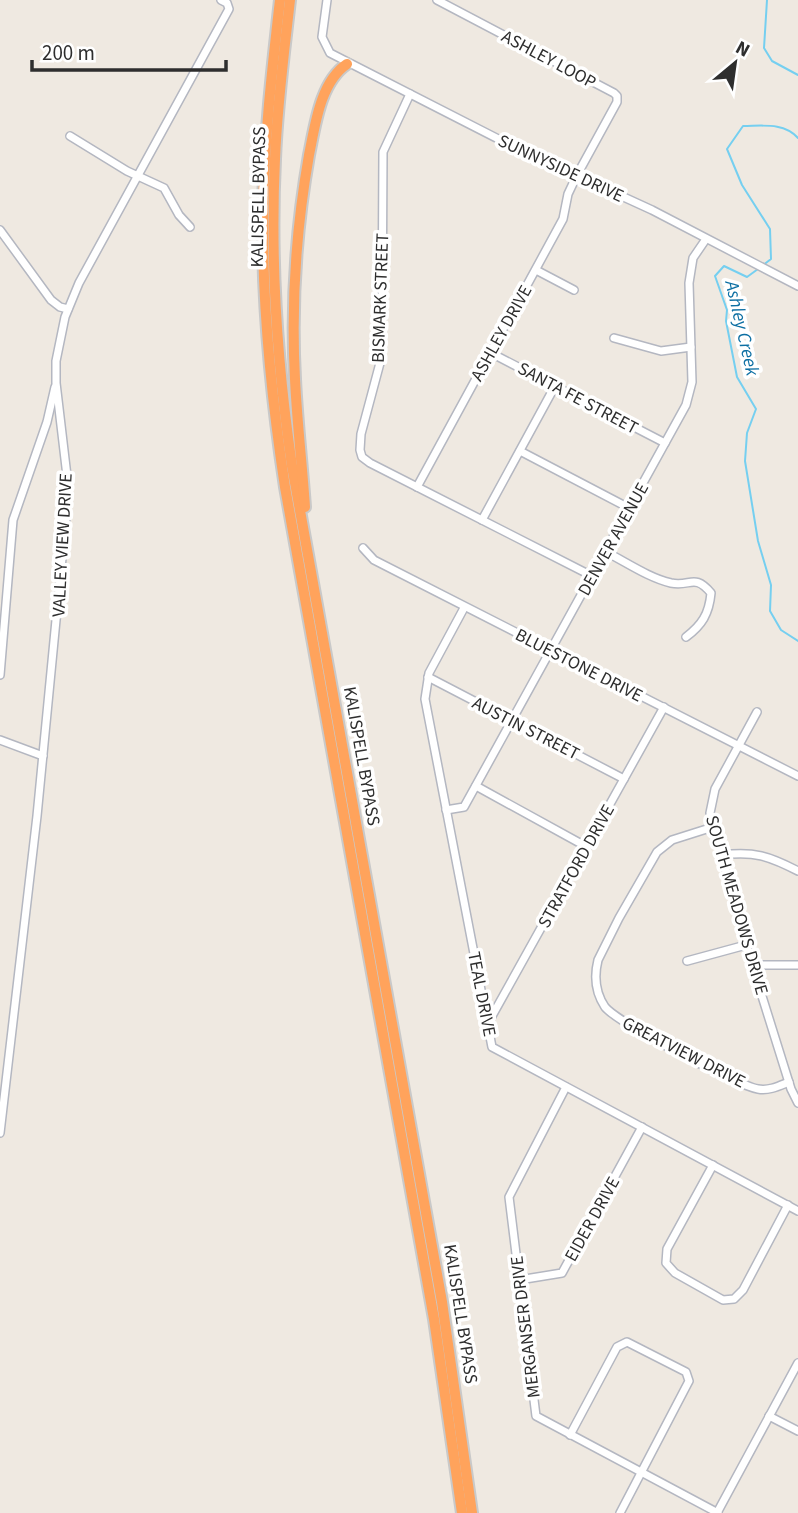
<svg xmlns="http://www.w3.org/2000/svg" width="798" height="1513" font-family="'Source Sans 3',sans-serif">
  <rect width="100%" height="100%" fill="#efe9e1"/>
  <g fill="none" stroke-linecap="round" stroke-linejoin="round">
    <g stroke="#75cff0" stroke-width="2">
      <polyline points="767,0 764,48 772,61 798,75"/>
      <path d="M762,266L771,259L770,229L742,185L727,149L743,126C762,126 784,122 798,138"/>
      <polyline points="758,269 747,277 724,266 715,276 727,310 726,321 737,377 756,409 747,433 745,461 758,541 771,585 770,611 781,630 798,641"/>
    </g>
    <g stroke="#b4b7c1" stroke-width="10">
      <g id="minor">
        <polyline points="327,0 322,37 330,53 510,145 652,210 798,286"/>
        <polyline points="410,94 383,152 382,335 380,363 361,434 360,450 362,457 370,463 592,576"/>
        <polyline points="70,136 127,171 164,188 179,215 190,227"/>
        <polyline points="0,230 51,300 60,307 68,309"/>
        <polyline points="536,270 574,290"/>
        <polyline points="614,338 661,351 691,347"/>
        <polyline points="491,353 665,443"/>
        <polyline points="520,451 629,508"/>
        <polyline points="417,487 563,219 568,194 577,175 617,102 617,96 614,93 437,0"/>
        <polyline points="482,520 555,386"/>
        <polyline points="363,548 374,560 798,776"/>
        <path d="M606,552C626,562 649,578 671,583C691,587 694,573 711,593C709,614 702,625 686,637"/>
        <polyline points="464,608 429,673 425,699 492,1047 798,1211"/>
        <polyline points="0,675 13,520 47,422 55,387"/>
        <polyline points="428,677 624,779"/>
        <polyline points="757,712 715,789 710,813 746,945 791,1089 798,1103"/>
        <polyline points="0,740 43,756"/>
        <polyline points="476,786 587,847"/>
        <polyline points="446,810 464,807 686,405 692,382 689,283 693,258 706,239"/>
        <path d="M713,827L672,840L657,852L619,918L598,960C594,976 595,992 605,1007C618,1023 736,1085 758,1089C769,1091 779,1086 789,1082"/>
        <path d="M722,855C754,851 769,856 798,871"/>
        <polyline points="687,961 746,945"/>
        <polyline points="753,965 798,965"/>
        <polyline points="487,1025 664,707"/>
        <polyline points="566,1087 509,1197 536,1416 718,1513"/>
        <polyline points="0,1133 37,816 66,517 67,476 56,383 56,361 65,317 79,283 229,9 227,3 221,0"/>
        <polyline points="713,1165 667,1249 666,1263 675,1273 723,1300 734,1299 743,1290 788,1205"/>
        <polyline points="519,1280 562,1273 642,1127"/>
        <polyline points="769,1416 798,1431"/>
        <polyline points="570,1435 617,1347 627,1342 686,1372 689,1381 620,1513"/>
        <polyline points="717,1513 798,1363"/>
      </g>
    </g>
    <g stroke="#c9c9c9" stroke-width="14">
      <g id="highway">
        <path d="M280,0C272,70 264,141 263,212C262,304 271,395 285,487L434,1319L462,1513"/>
        <path d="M290,0C284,53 277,106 275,159C270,262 277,364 292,466L442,1302L472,1513"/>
        <path d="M305,507C302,464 297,422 295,379C291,304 296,229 309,155C315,126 320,82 347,64"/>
      </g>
    </g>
    <use href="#minor" stroke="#fff" stroke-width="7"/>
    <use href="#highway" stroke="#ffa35c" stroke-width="10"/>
  </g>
  <g text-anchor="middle" stroke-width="7" stroke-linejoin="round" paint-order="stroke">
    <g font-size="18" fill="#2e2e2e" stroke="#fff">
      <text transform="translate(549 59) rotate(28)" y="6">ASHLEY LOOP</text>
      <text transform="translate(561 168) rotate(25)" y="6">SUNNYSIDE DRIVE</text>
      <text transform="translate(258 197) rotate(-89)" y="6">KALISPELL BYPASS</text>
      <text transform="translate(380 298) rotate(-88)" y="6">BISMARK STREET</text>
      <text transform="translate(501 333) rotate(-61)" y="6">ASHLEY DRIVE</text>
      <text transform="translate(578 398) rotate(28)" y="6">SANTA FE STREET</text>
      <text transform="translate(613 539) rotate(-61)" y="6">DENVER AVENUE</text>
      <text transform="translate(62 545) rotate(-87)" y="6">VALLEY VIEW DRIVE</text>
      <text transform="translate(579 665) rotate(27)" y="6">BLUESTONE DRIVE</text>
      <text transform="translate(526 728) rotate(27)" y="6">AUSTIN STREET</text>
      <text transform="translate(362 756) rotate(80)" y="6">KALISPELL BYPASS</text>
      <text transform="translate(576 866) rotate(-61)" y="6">STRATFORD DRIVE</text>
      <text transform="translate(737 905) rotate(74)" y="6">SOUTH MEADOWS DRIVE</text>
      <text transform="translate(482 994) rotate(79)" y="6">TEAL DRIVE</text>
      <text transform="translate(684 1052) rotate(27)" y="6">GREATVIEW DRIVE</text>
      <text transform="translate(592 1219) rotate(-61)" y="6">EIDER DRIVE</text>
      <text transform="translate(461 1314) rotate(81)" y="6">KALISPELL BYPASS</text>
      <text transform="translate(525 1327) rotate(-97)" y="6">MERGANSER DRIVE</text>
    </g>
    <g font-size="19" font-style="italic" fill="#0d6fa3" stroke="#fff">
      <text transform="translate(743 328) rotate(77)" y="7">Ashley Creek</text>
    </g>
  </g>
  <g transform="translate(735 63) rotate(29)" stroke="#ffffff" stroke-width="5" paint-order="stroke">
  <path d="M0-5L12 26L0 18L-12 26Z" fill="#2e2e2e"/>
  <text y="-10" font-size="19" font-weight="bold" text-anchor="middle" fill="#2e2e2e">N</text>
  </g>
  <path d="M32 60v10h194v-10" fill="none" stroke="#2e2e2e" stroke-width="3.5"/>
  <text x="42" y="60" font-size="21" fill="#2e2e2e" stroke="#ffffff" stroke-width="5" paint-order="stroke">200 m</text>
</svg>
